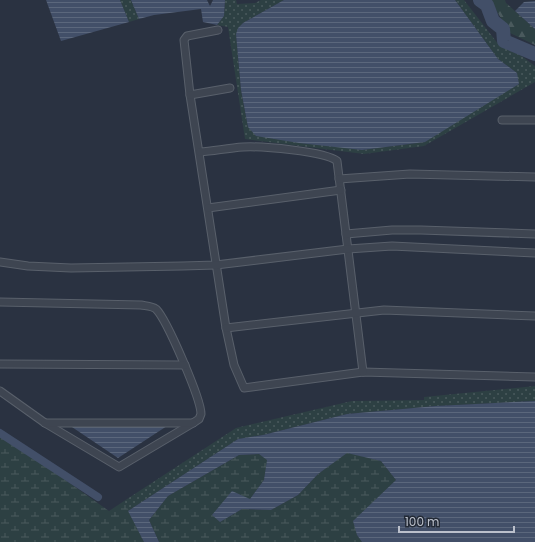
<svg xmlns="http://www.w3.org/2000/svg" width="535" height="542" font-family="Poppins,sans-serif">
  <defs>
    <pattern id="grass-dots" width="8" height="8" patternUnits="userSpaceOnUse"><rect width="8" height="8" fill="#2d4043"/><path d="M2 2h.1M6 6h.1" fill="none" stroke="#4a5a5d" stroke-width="1.8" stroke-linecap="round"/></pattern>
    <pattern id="forest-firs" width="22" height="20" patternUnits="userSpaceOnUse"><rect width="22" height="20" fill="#2d4043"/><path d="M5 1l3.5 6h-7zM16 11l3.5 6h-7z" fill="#4a5a5d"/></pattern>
    <pattern id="wetland-marsh" width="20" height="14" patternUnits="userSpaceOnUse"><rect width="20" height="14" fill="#2d4043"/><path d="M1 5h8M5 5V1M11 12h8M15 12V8" fill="none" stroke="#4a5a5d"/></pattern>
    <pattern id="water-rules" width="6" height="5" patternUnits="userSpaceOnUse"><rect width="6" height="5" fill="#424f68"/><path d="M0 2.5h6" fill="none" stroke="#5b677c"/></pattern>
  </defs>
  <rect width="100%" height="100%" fill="#2a3241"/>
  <g fill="url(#grass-dots)">
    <polygon points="120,0 131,0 139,19 129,22"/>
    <polygon points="225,0 236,0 237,4 255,3 261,0 284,0 243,23 236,34 241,91 248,127 362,150 425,142 517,73 498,59 455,0 464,0 499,45 520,55 535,66 535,82 424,146 364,154 245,139 228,27 217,25 224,16"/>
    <polygon points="535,386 535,401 436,406 347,414 263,435 238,439 128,511 124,501 236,428 352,401 424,400 424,397"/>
  </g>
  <polygon fill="url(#forest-firs)" points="490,0 505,0 506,3 535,29 535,45 510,33"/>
  <g fill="url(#wetland-marsh)">
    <polygon points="0,434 109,511 124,501 144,542 0,542"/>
    <polygon points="347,452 381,461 396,480 385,492 357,535 362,542 159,542 149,520 168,496 239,455 259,454 268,460 264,480 250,499 220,522 242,509 271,510 298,495 318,474"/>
  </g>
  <g fill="url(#water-rules)">
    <polygon points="46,0 120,0 129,22 61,41"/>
    <polygon points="131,0 207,0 210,6 213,0 225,0 224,16 217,25 203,22 201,9 154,15 139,19"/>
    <polygon points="284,0 455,0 498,59 517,73 519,84 425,142 362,150 299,143 256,136 248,127 241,90 236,34 238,28 243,23"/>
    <polygon points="535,1 535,29 515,11 524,2"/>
    <polygon points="535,401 535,542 362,542 357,535 353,521 396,480 381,461 347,453 318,474 298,495 271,510 242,509 220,522 212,515 232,491 250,499 264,480 267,460 259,454 239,455 168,496 149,520 159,542 144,542 128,511 238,439 263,435 347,414 436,406"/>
    <polygon points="66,423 167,426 118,458"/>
  </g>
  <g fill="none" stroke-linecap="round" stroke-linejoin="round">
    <polyline stroke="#424f68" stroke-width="8" points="0,433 98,497"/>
    <polyline stroke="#424f68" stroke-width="14" points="480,0 487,5 493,21 503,29 504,41 535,54"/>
    <g stroke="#59606b" stroke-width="9">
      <g id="minor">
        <polyline points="218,30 187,36 184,40 190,95 226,328 234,365 244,388 363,372 535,377"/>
        <polyline points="190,95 230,88"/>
        <polyline points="502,120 535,120"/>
        <path d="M200,152C214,151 228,148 243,147C260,146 325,151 337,161L363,372"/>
        <polyline points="339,179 410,174 535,177"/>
        <polyline points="208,208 341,190"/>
        <polyline points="346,234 392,230 421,230 535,234"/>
        <polyline points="0,262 28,266 71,268 182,266 216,265 348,249 392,246 535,253"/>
        <path d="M0,302L141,305C146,306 152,306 156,309C167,320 201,399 201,414L199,419L193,423L119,467L45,423L0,391"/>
        <polyline points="226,328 384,310 535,316"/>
        <polyline points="0,364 185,365"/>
        <polyline points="45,423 193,423"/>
      </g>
    </g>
    <use href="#minor" stroke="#3e4551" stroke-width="7"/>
  </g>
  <path d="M399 526v6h115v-6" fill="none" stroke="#bbc0cb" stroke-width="2"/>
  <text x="405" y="526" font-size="12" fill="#bbc0cb" stroke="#232a36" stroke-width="3" paint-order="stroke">100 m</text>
</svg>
